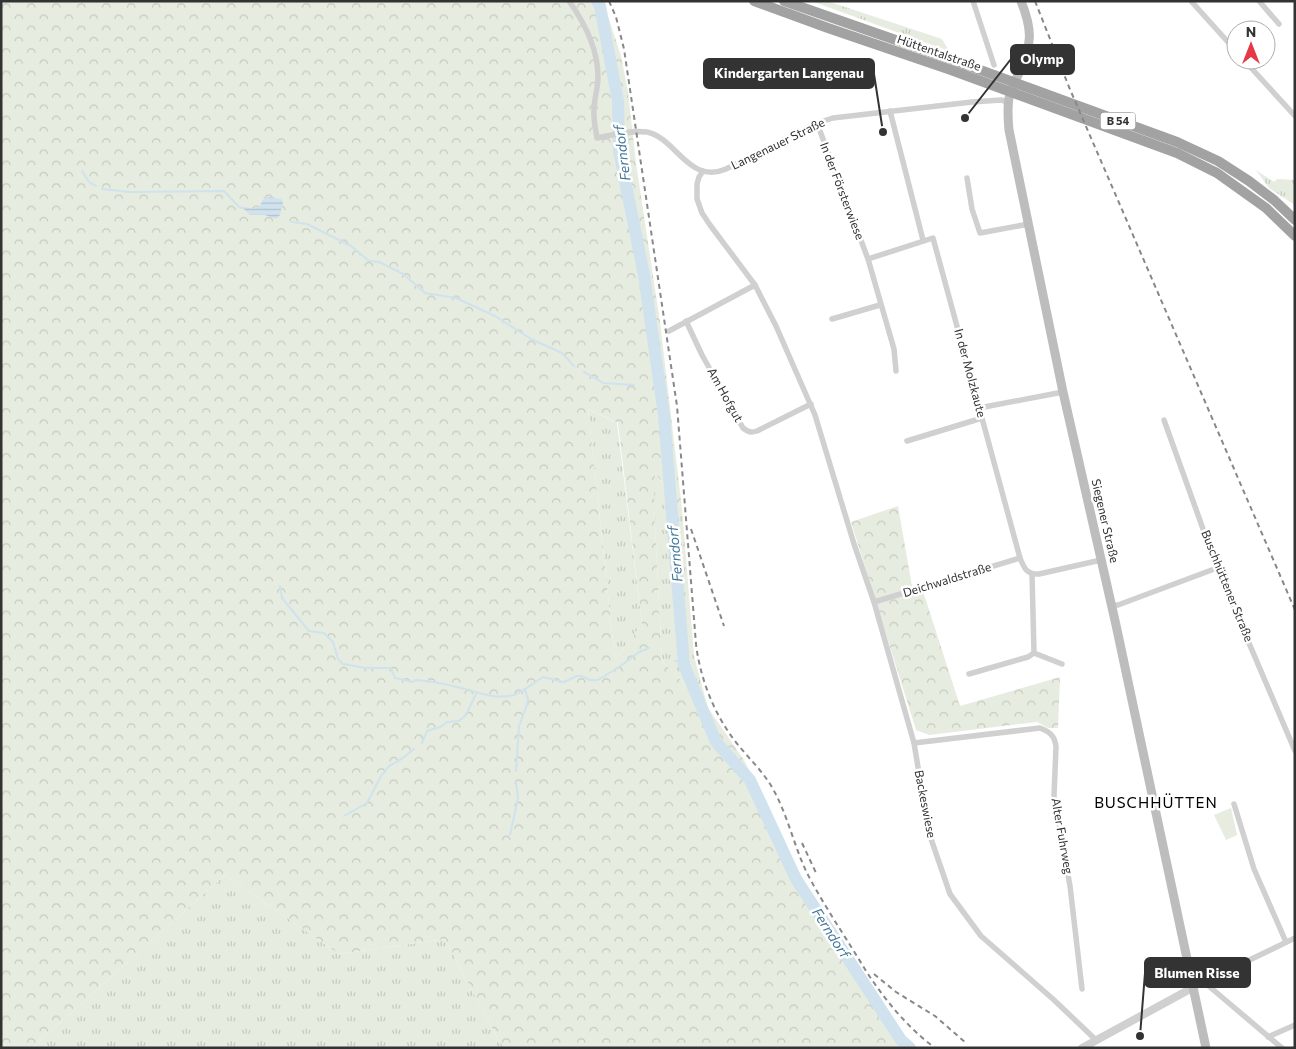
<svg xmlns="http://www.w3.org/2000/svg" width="1296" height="1049" font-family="Commissioner,sans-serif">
  <defs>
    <pattern id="grass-tufts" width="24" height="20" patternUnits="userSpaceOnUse" patternTransform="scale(1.25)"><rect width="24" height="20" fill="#e6ecdf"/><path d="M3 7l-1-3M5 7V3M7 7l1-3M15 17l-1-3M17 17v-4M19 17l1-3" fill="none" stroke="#c6cbc0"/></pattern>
    <pattern id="forest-crowns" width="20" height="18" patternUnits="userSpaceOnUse" patternTransform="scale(1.25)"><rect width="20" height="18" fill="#e6ecdf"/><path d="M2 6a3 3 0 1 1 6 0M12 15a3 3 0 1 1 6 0" fill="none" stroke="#c6cbc0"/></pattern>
    <pattern id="water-rules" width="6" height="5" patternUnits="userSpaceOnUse" patternTransform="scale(1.25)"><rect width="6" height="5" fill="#cfe2ee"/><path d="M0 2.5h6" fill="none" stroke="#b2c2cd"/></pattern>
  </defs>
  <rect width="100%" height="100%" fill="#fff"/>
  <g fill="url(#grass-tufts)">
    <polygon points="811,1 827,1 942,39 949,51"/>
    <polygon points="1256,170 1274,182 1277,179 1295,180 1295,205 1269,188"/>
    <polygon points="588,409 617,423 642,624 615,660"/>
    <polygon points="654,472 682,509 694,656 708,708 662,661 654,507"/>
    <polygon points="225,875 339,954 445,939 498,1039 503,1046 511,1048 32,1048"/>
  </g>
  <g fill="url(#forest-crowns)" fill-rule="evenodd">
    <path d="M1,1H600L609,19L621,56L628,92L636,163L660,322L682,509L655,473L654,507L662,661L708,708L744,760L801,876L903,1036L918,1048H511L503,1046L498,1039L445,939L339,954L225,875L32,1048H1ZM588,409L618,423L642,624L615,660Z"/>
    <polygon points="898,506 912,586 921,585 960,706 1060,677 1058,728 1048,728 1037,722 929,735 916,730 851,522"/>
  </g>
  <polygon fill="#e6ecdf" points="1231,808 1237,835 1226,840 1214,815"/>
  <path fill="url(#water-rules)" d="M270,197L281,199L283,202L280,215L276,219L265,215H250L244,209L239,208V207C249,206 249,211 259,207L264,198Z"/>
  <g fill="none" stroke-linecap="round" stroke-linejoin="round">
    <g stroke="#cfe2ee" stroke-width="2">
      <polyline points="82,171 89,182 96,186"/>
      <polyline points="102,189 130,192 224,191 239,207"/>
      <polyline points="292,222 307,224 351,246 369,261 379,262 403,274 425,293 456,298 495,316 531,339 562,353 574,366"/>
      <polyline points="584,372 603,383 634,385"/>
      <polyline points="654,383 660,383"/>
      <path d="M280,586L282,598L309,631L324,633L333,642L338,659L343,664L366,668H391L395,678L413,682L415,680C430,681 446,684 461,688C478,692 495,700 514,695C524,691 534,683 543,677L564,682L577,676H581L590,680H598L622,665L639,652L649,648"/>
      <polyline points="675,661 684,662"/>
      <polyline points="422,743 427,731 440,727 447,722 459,721 466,715 476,694"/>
      <polyline points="516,771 519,726 527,705 528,699 525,690"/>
      <polyline points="344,816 367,803 381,776 389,766 400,760 414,749"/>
      <polyline points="510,835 518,798 516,782"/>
    </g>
    <polyline stroke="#cfe2ee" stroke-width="12" points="597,1 600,6 618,101 619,150 644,275 664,415 684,665 716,742 750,780 796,879 901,1040 910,1048"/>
    <g stroke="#d0d0d0" stroke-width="5.5">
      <path d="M569,1C584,22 598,50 598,77C598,89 593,102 594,115C594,123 596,131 597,138C612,135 631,130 647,132C676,138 689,185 726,169L817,123L833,118L972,102L1001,100L1008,102"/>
      <polyline points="973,1 994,65"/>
      <polyline points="1191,1 1236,51"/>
      <polyline points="1259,1 1279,24"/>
      <polyline points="1244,60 1295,116"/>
      <polyline points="890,111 923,240"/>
      <polyline points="817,123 868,259 894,349 896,371"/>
      <polyline points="703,171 699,177 697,184 697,199 702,213 710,225 755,285 776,326 815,415 854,544 874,602 914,743 929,833 950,894 981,936 1054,1000 1096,1040"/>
      <polyline points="967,178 972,209 980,233 1029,224"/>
      <path d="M868,259L933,238L1020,558C1024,568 1027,575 1039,574L1101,560"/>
      <polyline points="832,319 880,305"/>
      <path d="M686,321L702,355L743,428C748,432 751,433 757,431L811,404"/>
      <polyline points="669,331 755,285"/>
      <polyline points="979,408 1063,392"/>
      <polyline points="1164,420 1217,568 1295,751"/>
      <polyline points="907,441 982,418"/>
      <polyline points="874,602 1020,558"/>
      <polyline points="1111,606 1118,605 1217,568"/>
      <polyline points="1034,653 1062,664"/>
      <polyline points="969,674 1028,657 1034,653 1032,574"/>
      <path d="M914,743L1040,728C1050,732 1055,736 1056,747L1054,796L1070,886L1082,989"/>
      <polyline points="1234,804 1254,869 1286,942"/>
      <polyline points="1204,982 1282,1048"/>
      <polyline points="1194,987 1295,938"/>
      <polyline points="1268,1037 1295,1025"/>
    </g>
    <polyline stroke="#d0d0d0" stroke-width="8" points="1082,1048 1194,987"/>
    <path stroke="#bdbdbd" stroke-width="9" d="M1021,1C1033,31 1032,44 1019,73C1015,81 1011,90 1009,98C1007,109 1008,119 1009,130L1063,392L1116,625L1206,1048"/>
    <g stroke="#a2a2a2" stroke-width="10">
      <polyline points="754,1 828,28 951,70 1177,153 1217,173 1266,208 1295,236"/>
      <polyline points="784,1 953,60 1177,142 1218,161 1249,181 1274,200 1295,220"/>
    </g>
    <g stroke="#888" stroke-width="2" stroke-dasharray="5 4" stroke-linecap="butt">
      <path d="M609,1L616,17L624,49L677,406L696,644C700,678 714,714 735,741C748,758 763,771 773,789C788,816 794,846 807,873C824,906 847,939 866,971C885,1000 907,1027 935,1048"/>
      <polyline points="1035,1 1069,87 1295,610"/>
      <polyline points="691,529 724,626"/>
      <polyline points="802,843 817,875"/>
      <polyline points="874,974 896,992 935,1016 966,1043"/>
    </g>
  </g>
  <g text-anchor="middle" stroke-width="5" stroke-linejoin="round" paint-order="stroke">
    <rect fill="#fff" stroke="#707070" stroke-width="1" x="1100.5" y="112.5" width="35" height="17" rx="4"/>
    <g font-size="11" font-weight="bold" fill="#333">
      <text x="1118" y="125">B 54</text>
    </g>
    <g font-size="12" fill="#333" stroke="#fff">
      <text transform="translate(939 53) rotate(19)" y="4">Hüttentalstraße</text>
      <text transform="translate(778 144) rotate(-26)" y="4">Langenauer Straße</text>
      <text transform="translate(842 191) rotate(69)" y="4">In der Försterwiese</text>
      <text transform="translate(970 373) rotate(75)" y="4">In der Molzkaute</text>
      <text transform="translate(725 395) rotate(61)" y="4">Am Hofgut</text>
      <text transform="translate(1105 521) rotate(77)" y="4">Siegener Straße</text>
      <text transform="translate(947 580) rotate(-17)" y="4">Deichwaldstraße</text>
      <text transform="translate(1227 586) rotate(68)" y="4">Buschhüttener Straße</text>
      <text transform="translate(925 804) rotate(79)" y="4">Backeswiese</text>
      <text transform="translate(1062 836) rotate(80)" y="4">Alter Fuhrweg</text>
    </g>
    <g font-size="14" font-style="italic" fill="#3f7597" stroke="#fff">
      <text transform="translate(622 153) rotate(-97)" y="5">Ferndorf</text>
      <text transform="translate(675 554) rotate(-95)" y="5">Ferndorf</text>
      <text transform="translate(831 933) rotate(57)" y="5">Ferndorf</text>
    </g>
    <g font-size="15" letter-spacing="1" fill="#000" stroke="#fff">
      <text x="1156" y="808">BUSCHHÜTTEN</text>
    </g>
  </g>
  <path fill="none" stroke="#333" stroke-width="2" d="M965 118L1011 59M883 132L874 74M1140 1036L1145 973"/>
  <g fill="#333" stroke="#fff" stroke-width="2">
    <circle cx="965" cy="118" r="5"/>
    <circle cx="883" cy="132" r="5"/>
    <circle cx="1140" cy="1036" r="5"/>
  </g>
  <g fill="#333" stroke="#333" stroke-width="2">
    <rect x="1011" y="45" width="63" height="29" rx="5"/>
    <rect x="704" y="59" width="170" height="29" rx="5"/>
    <rect x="1145" y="958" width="105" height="29" rx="5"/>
  </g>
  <g font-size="14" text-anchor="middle" font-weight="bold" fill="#fff">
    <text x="1042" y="64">Olymp</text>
    <text x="789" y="78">Kindergarten Langenau</text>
    <text x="1197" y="978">Blumen Risse</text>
  </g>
  <rect width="1296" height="1049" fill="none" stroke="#333333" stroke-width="5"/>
  <g transform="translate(1251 45)"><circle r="24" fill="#ffffff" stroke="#adadad"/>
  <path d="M0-4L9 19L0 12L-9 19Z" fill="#e63946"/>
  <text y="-8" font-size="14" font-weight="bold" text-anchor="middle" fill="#333333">N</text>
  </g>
</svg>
